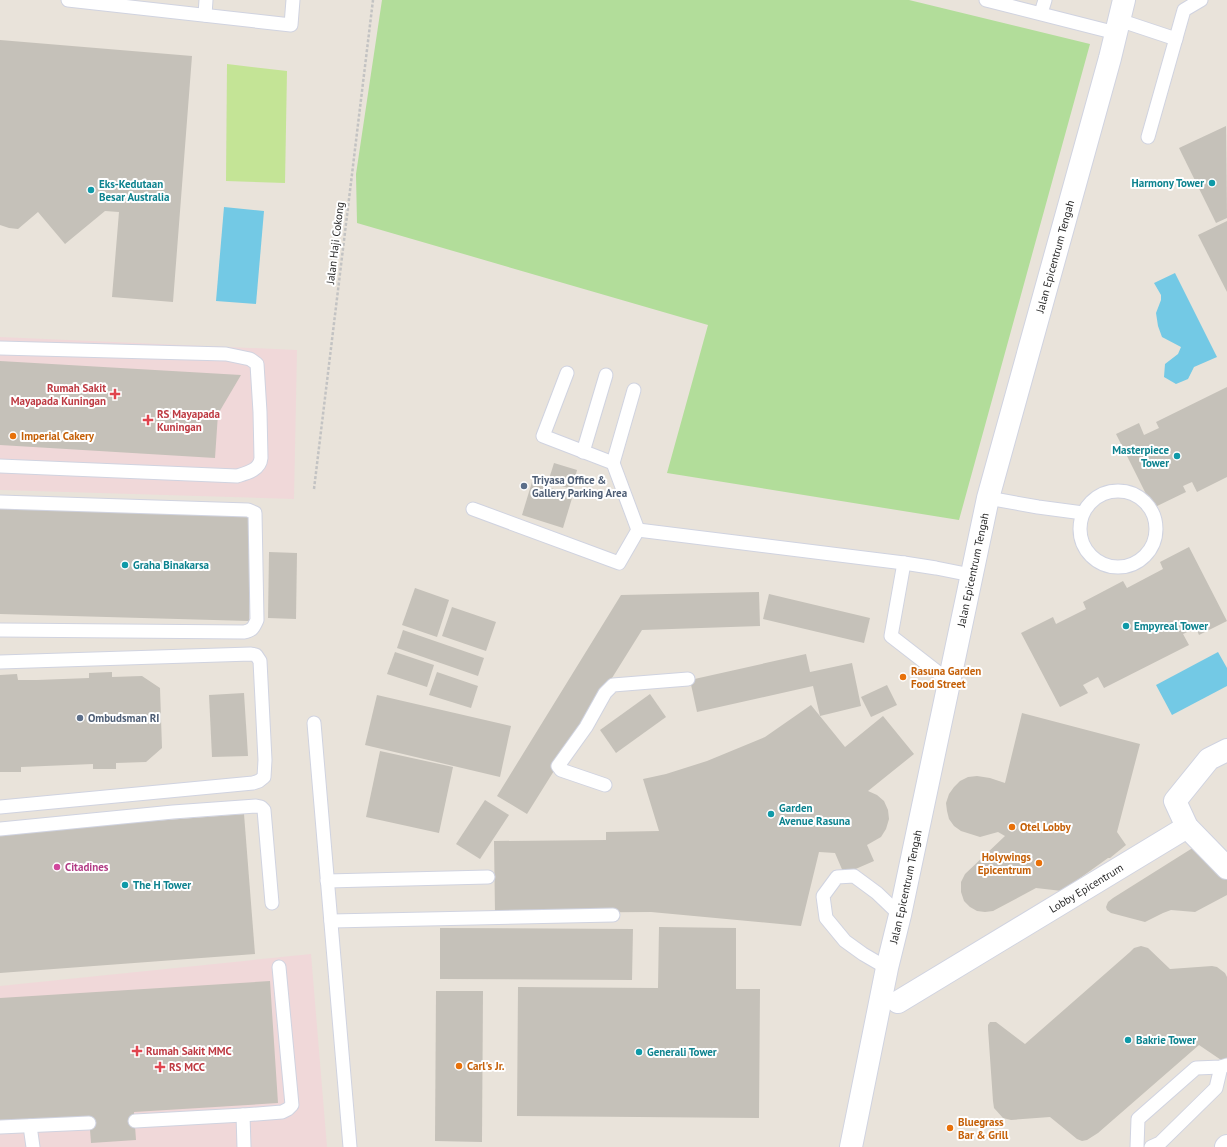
<svg xmlns="http://www.w3.org/2000/svg" width="1227" height="1147" font-family="'PT Sans',sans-serif">
  <rect width="100%" height="100%" fill="#e9e3da"/>
  <g fill="#f0d8d9">
    <polygon points="0,337 297,350 294,499 0,490"/>
    <polygon points="311,954 327,1147 0,1147 0,986"/>
  </g>
  <polygon fill="#b2dd9a" points="382,0 909,0 1090,44 959,520 667,473 708,325 357,223 356,174"/>
  <polygon fill="#c4e496" points="227,64 287,71 285,183 226,181"/>
  <g fill="#73c9e5">
    <polygon points="224,207 264,211 256,304 216,301"/>
    <polygon points="1175,273 1217,357 1194,367 1188,379 1176,384 1164,377 1165,364 1178,354 1181,347 1162,337 1158,326 1156,313 1161,300 1161,295 1154,283"/>
    <polygon points="1218,652 1227,668 1227,686 1172,715 1156,685"/>
  </g>
  <g fill="#c5c1b9">
    <polygon points="0,40 192,56 173,302 112,297 119,212 105,211 65,244 38,212 18,229 9,228 0,225"/>
    <polygon points="1226,126 1227,218 1216,223 1179,148"/>
    <polygon points="1227,221 1227,292 1198,235"/>
    <polygon points="0,361 241,375 218,414 215,458 0,445"/>
    <polygon points="1227,387 1227,477 1197,492 1192,482 1183,486 1186,492 1153,508 1116,434 1139,423 1144,435 1159,428 1156,422"/>
    <polygon points="554,463 577,470 572,489 548,482"/>
    <polygon points="532,482 573,495 563,528 522,515"/>
    <polygon points="0,508 251,515 249,621 0,614"/>
    <polygon points="1189,547 1227,621 1199,635 1196,628 1183,634 1189,645 1104,688 1098,677 1083,685 1088,693 1060,707 1021,633 1053,617 1056,624 1086,609 1083,602 1123,581 1127,588 1163,569 1160,562"/>
    <polygon points="269,552 297,553 296,619 268,618"/>
    <polygon points="415,588 449,600 437,637 402,625"/>
    <polygon points="759,592 760,626 642,630 527,814 497,796 621,595"/>
    <polygon points="769,594 870,618 864,643 763,619"/>
    <polygon points="452,607 496,622 486,651 442,636"/>
    <polygon points="403,630 484,658 478,676 397,648"/>
    <polygon points="395,652 434,665 427,687 387,674"/>
    <polygon points="806,654 810,672 852,663 861,706 820,716 813,686 697,712 690,680"/>
    <polygon points="112,672 112,677 142,676 160,688 162,748 146,762 116,763 116,769 93,769 93,764 21,767 21,772 0,772 0,675 17,674 18,680 37,680 89,678 89,673"/>
    <polygon points="437,672 478,686 471,708 429,695"/>
    <polygon points="887,685 897,705 871,717 861,697"/>
    <polygon points="244,693 248,756 212,757 209,695"/>
    <polygon points="650,694 666,717 616,753 600,730"/>
    <polygon points="377,695 511,726 500,777 365,745"/>
    <polygon points="811,705 845,747 883,716 914,754 868,791 877,795 884,801 888,810 889,819 886,829 881,837 867,845 874,861 844,874 835,853 819,852 801,926 651,912 495,913 494,841 606,840 606,832 659,831 643,779 666,774 707,761 765,737"/>
    <polygon points="1022,713 1140,744 1117,832 1126,845 1110,858 1108,858 1062,891 1036,888 993,911 985,912 977,911 970,907 964,901 961,892 961,882 965,874 1005,836 998,832 980,837 961,831 954,826 949,819 947,811 946,803 949,794 954,787 960,781 968,777 977,776 990,778 1005,783"/>
    <polygon points="380,751 453,767 439,833 366,817"/>
    <polygon points="485,800 509,815 480,859 456,844"/>
    <polygon points="244,814 255,954 0,973 0,833"/>
    <polygon points="1199,847 1227,871 1227,895 1195,912 1171,910 1163,913 1145,922 1111,913 1107,910 1106,907 1108,902 1113,898 1191,849"/>
    <polygon points="659,927 736,928 736,989 760,989 759,1118 517,1116 518,987 658,988"/>
    <polygon points="440,928 633,929 632,980 440,979"/>
    <polygon points="1141,946 1148,948 1170,969 1212,966 1217,967 1225,973 1227,977 1227,1064 1199,1045 1098,1133 1087,1140 1082,1141 1077,1139 1050,1117 1011,1120 1003,1118 994,1108 993,1101 988,1029 988,1025 990,1022 996,1022 1025,1044 1130,952 1134,948"/>
    <polygon points="270,981 278,1103 134,1112 136,1140 91,1143 89,1117 0,1123 0,998"/>
    <polygon points="436,991 483,991 482,1142 435,1141"/>
  </g>
  <g fill="none" stroke-linecap="round" stroke-linejoin="round">
    <g stroke="#d0d3e0" stroke-width="15">
      <g id="lane">
        <polyline points="68,0 291,25 293,0"/>
        <polyline points="986,0 1116,33"/>
        <polyline points="1041,13 1045,0"/>
        <polyline points="205,15 206,0"/>
        <polyline points="1119,20 1176,39"/>
        <polyline points="1148,137 1184,10 1201,0"/>
        <path d="M0,348L226,354L250,359L257,364L260,412L261,458C260,470 247,473 237,476L0,466"/>
        <polyline points="567,373 543,436 613,463 638,530"/>
        <polyline points="583,452 606,375"/>
        <polyline points="613,463 634,390"/>
        <circle cx="1118" cy="529" r="38"/>
        <polyline points="988,498 1038,507 1083,513"/>
        <path d="M0,502L248,510L255,513L257,620C254,627 252,631 244,632L0,630"/>
        <polyline points="473,509 619,563 638,530"/>
        <polyline points="638,530 904,563 936,568 971,575"/>
        <polyline points="904,563 891,636 949,681"/>
        <polyline points="0,662 251,654 256,655 260,661 265,760 264,777 259,781 253,783 0,807"/>
        <polyline points="314,723 350,1147"/>
        <polyline points="605,785 561,770 558,766 586,727 605,693 613,685 688,679"/>
        <polyline points="0,829 173,812 256,806 261,807 264,810 272,903"/>
        <polyline points="327,881 488,877"/>
        <polyline points="331,921 613,915"/>
        <polyline points="887,968 863,954 845,941 826,918 823,896 837,877 854,876 877,893 900,915"/>
        <polyline points="243,1115 244,1147"/>
        <polyline points="135,1121 243,1115 282,1112 288,1109 292,1105 279,967"/>
        <polyline points="30,1126 33,1147"/>
        <polyline points="0,1127 89,1123"/>
        <polyline points="1137,1147 1138,1119 1196,1068 1221,1067 1227,1065"/>
        <polyline points="1151,1147 1160,1143 1216,1088 1221,1067"/>
      </g>
    </g>
    <g stroke="#d0d3e0" stroke-width="24">
      <g id="street">
        <polyline points="1227,750 1209,759 1175,801 1187,827 1227,868"/>
        <path id="s1" d="M898,1002L1187,827"/>
        <path id="s2" d="M851,1147L887,968L900,915L988,498L1110,58L1124,0"/>
      </g>
    </g>
    <g stroke="#d0d3e0" stroke-width="24">
      <polyline id="secondary" points="1226,1147 1227,1146"/>
    </g>
    <polyline stroke="#c3c3c3" stroke-width="2.5" stroke-dasharray="3 2" stroke-linecap="butt" points="314,489 373,0"/>
    <use href="#lane" stroke="#fff" stroke-width="13"/>
    <use href="#street" stroke="#fff" stroke-width="22"/>
    <use href="#secondary" stroke="#fff" stroke-width="22"/>
  </g>
  <g fill="#0f9aa8" stroke="#fff" stroke-width="1.5">
    <circle cx="1212" cy="183" r="4"/>
    <circle cx="91" cy="190" r="4"/>
    <circle cx="1177" cy="456" r="4"/>
    <circle cx="125" cy="565" r="4"/>
    <circle cx="1126" cy="626" r="4"/>
    <circle cx="771" cy="814" r="4"/>
    <circle cx="125" cy="885" r="4"/>
    <circle cx="1128" cy="1040" r="4"/>
    <circle cx="639" cy="1052" r="4"/>
  </g>
  <g fill="#e0444e" stroke="#fff" stroke-width="1.5">
    <path d="M113 388h4v4h4v4h-4v4h-4v-4h-4v-4h4z"/>
    <path d="M146 414h4v4h4v4h-4v4h-4v-4h-4v-4h4z"/>
    <path d="M135 1045h4v4h4v4h-4v4h-4v-4h-4v-4h4z"/>
    <path d="M158 1061h4v4h4v4h-4v4h-4v-4h-4v-4h4z"/>
  </g>
  <g fill="#e8710a" stroke="#fff" stroke-width="1.5">
    <circle cx="13" cy="436" r="4"/>
    <circle cx="903" cy="677" r="4"/>
    <circle cx="1012" cy="827" r="4"/>
    <circle cx="1039" cy="863" r="4"/>
    <circle cx="459" cy="1066" r="4"/>
    <circle cx="950" cy="1128" r="4"/>
  </g>
  <g fill="#5c6f8a" stroke="#fff" stroke-width="1.5">
    <circle cx="524" cy="486" r="4"/>
    <circle cx="80" cy="718" r="4"/>
  </g>
  <circle fill="#d1479c" stroke="#fff" stroke-width="1.5" cx="57" cy="867" r="4"/>
  <g text-anchor="middle" stroke-width="4" stroke-linejoin="round" paint-order="stroke">
    <g font-size="11" font-weight="bold" fill="#0d838f" stroke="#fff" text-anchor="start">
      <text x="1204" y="187" text-anchor="end">Harmony Tower</text>
      <text x="99" y="188">Eks-Kedutaan<tspan x="99" dy="13">Besar Australia</tspan></text>
      <text x="1169" y="454" text-anchor="end">Masterpiece<tspan x="1169" dy="13">Tower</tspan></text>
      <text x="133" y="569">Graha Binakarsa</text>
      <text x="1134" y="630">Empyreal Tower</text>
      <text x="779" y="812">Garden<tspan x="779" dy="13">Avenue Rasuna</tspan></text>
      <text x="133" y="889">The H Tower</text>
      <text x="1136" y="1044">Bakrie Tower</text>
      <text x="647" y="1056">Generali Tower</text>
    </g>
    <g font-size="11" fill="#282828" stroke="#fff">
      <text transform="translate(335 243) rotate(-83)" y="4">Jalan Haji Cokong</text>
      <text dy="4" stroke="none"><textPath href="#s2" startOffset="914">Jalan Epicentrum Tengah</textPath></text>
      <text dy="4" stroke="none"><textPath href="#s2" startOffset="590">Jalan Epicentrum Tengah</textPath></text>
      <text dy="4" stroke="none"><textPath href="#s2" startOffset="266">Jalan Epicentrum Tengah</textPath></text>
      <text dy="4" stroke="none"><textPath href="#s1" startOffset="220">Lobby Epicentrum</textPath></text>
    </g>
    <g font-size="11" font-weight="bold" fill="#be3a42" stroke="#fff" text-anchor="start">
      <text x="106" y="392" text-anchor="end">Rumah Sakit<tspan x="106" dy="13">Mayapada Kuningan</tspan></text>
      <text x="157" y="418">RS Mayapada<tspan x="157" dy="13">Kuningan</tspan></text>
      <text x="146" y="1055">Rumah Sakit MMC</text>
      <text x="169" y="1071">RS MCC</text>
    </g>
    <g font-size="11" font-weight="bold" fill="#c56008" stroke="#fff" text-anchor="start">
      <text x="21" y="440">Imperial Cakery</text>
      <text x="911" y="675">Rasuna Garden<tspan x="911" dy="13">Food Street</tspan></text>
      <text x="1020" y="831">Otel Lobby</text>
      <text x="1031" y="861" text-anchor="end">Holywings<tspan x="1031" dy="13">Epicentrum</tspan></text>
      <text x="467" y="1070">Carl's Jr.</text>
      <text x="958" y="1126">Bluegrass<tspan x="958" dy="13">Bar &amp; Grill</tspan></text>
    </g>
    <g font-size="11" font-weight="bold" fill="#4e5e75" stroke="#fff" text-anchor="start">
      <text x="532" y="484">Triyasa Office &amp;<tspan x="532" dy="13">Gallery Parking Area</tspan></text>
      <text x="88" y="722">Ombudsman RI</text>
    </g>
    <g font-size="11" font-weight="bold" fill="#b23c85" stroke="#fff" text-anchor="start">
      <text x="65" y="871">Citadines</text>
    </g>
  </g>
</svg>
